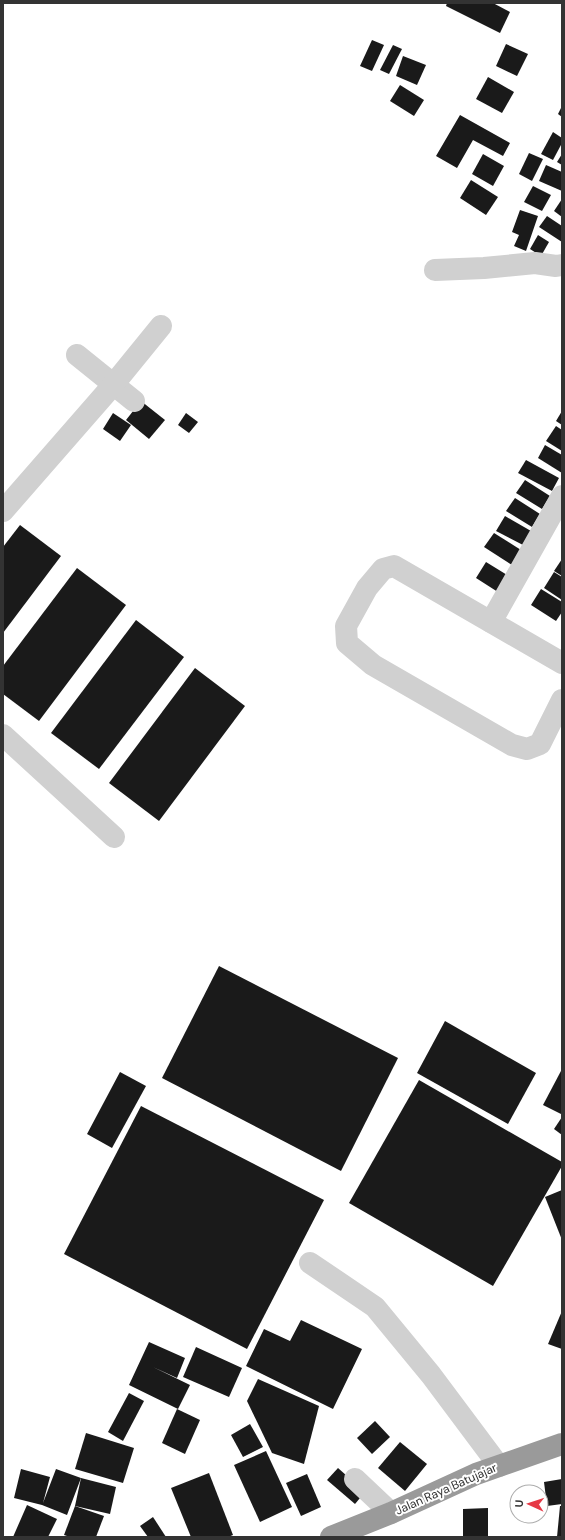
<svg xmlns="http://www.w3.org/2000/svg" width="565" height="1540" font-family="'DM Sans',sans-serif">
  <rect width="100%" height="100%" fill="#fff"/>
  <g fill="#1a1a1a">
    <polygon points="447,3 493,3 510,12 500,33 446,6"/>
    <polygon points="372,40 384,45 372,71 360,66"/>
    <polygon points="506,44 528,54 517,76 496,66"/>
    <polygon points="393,45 402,49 389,74 380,70"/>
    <polygon points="403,56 426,65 417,85 396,76"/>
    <polygon points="488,77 514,92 502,113 476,99"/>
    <polygon points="400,85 424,100 414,116 390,101"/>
    <polygon points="562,106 562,117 558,114"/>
    <polygon points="460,115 510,143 503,156 473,140 457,168 436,156"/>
    <polygon points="553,132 562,138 562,143 553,160 541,154"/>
    <polygon points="529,153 543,159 532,181 519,174"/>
    <polygon points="483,154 504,166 493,186 472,174"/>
    <polygon points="562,154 562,165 557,162"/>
    <polygon points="546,165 562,172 562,191 539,181"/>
    <polygon points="471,180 498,197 486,215 460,198"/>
    <polygon points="533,186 551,195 542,211 524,202"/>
    <polygon points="562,199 562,217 554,211"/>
    <polygon points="520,210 538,216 526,251 514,246 519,235 512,232"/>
    <polygon points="547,216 562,226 562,242 539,227"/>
    <polygon points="538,235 549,242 541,256 530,249"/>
    <polygon points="141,401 165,420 149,439 126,420"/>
    <polygon points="562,411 562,425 556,421"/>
    <polygon points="113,413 131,425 120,441 103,429"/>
    <polygon points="186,413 198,422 189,433 178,425"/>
    <polygon points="556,426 562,430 562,451 546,441"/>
    <polygon points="545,445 562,455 562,473 538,458"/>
    <polygon points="526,460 559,478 552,491 518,473"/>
    <polygon points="525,480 550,496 542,509 516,493"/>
    <polygon points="515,498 540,514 532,527 506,511"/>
    <polygon points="505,516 531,531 523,545 496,531"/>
    <polygon points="20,525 61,556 3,633 3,547"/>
    <polygon points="494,533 521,550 512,565 484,547"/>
    <polygon points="562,559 562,576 554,571"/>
    <polygon points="486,562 512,578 501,594 476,578"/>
    <polygon points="77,568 126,605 39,721 3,694 3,666"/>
    <polygon points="554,572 562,577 562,600 544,588"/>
    <polygon points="541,589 562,602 562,612 556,621 531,605"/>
    <polygon points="136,620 184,657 99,769 51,733"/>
    <polygon points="195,668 245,706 159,821 109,783"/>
    <polygon points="219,966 398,1058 341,1171 162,1078"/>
    <polygon points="445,1021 536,1073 508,1124 417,1073"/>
    <polygon points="562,1069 562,1112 561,1114 543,1105"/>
    <polygon points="120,1072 146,1086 112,1148 87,1134"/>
    <polygon points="419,1080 562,1162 562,1166 493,1286 349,1203"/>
    <polygon points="141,1106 324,1200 247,1349 64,1254"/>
    <polygon points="562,1117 562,1135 554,1129"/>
    <polygon points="562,1190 562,1240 545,1197"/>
    <polygon points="562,1311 562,1349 548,1344"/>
    <polygon points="301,1320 362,1349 333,1409 246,1366 264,1329 290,1341"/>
    <polygon points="149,1342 185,1358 177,1378 153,1367 190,1385 178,1409 129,1385"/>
    <polygon points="196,1347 242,1368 229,1397 183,1377"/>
    <polygon points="258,1379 319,1406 304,1464 272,1453 247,1401"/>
    <polygon points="129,1393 144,1401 123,1441 108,1432"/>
    <polygon points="177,1409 200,1420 185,1454 162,1443"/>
    <polygon points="375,1421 390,1437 372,1454 357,1438"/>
    <polygon points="250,1424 263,1447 243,1457 231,1435"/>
    <polygon points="86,1433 134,1448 123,1483 75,1469"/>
    <polygon points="400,1442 427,1464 405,1491 378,1468"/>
    <polygon points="266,1451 292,1507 260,1522 234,1465"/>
    <polygon points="338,1468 365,1492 355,1504 327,1480"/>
    <polygon points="21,1469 50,1477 43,1503 56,1469 81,1478 67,1515 42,1505 14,1498"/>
    <polygon points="209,1473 233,1535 228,1537 191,1537 171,1488"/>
    <polygon points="307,1474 321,1507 301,1516 286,1483"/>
    <polygon points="81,1478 116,1487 110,1514 75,1506"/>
    <polygon points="562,1479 562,1504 547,1506 544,1482"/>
    <polygon points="27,1505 57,1519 48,1537 13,1537"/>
    <polygon points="75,1506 104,1516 96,1537 70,1537 64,1535"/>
    <polygon points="560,1506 562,1506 562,1537 557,1537"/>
    <polygon points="488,1508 488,1537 463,1537 463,1509"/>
    <polygon points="153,1517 166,1537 148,1537 140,1526"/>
  </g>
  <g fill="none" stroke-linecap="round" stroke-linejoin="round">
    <g stroke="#d0d0d0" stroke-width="22">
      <polyline points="435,270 484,268 535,263 556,266 562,265"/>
      <polyline points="77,355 134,401"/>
      <polyline points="3,511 113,385 161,326"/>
      <polyline points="491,622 562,496"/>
      <polyline points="562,663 394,566 383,569 367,588 346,626 347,643 373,665 512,745 527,749 540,744 562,700"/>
      <polyline points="3,735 114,837"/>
      <polyline points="310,1263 375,1307 431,1375 499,1466"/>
      <polyline points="355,1479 391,1513"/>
    </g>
    <polyline stroke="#9a9a9a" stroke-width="22" points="331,1537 391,1513 476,1474 562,1444"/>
  </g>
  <g text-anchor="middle" stroke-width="4" stroke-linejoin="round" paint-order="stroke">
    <g font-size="12" fill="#333" stroke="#fff">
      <text transform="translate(446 1489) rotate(-24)" y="4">Jalan Raya Batujajar</text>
    </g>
  </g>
  <rect width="565" height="1540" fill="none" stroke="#333333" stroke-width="8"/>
  <g transform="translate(529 1504) rotate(273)"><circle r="19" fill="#ffffff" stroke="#adadad"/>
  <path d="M0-3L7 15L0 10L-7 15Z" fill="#e63946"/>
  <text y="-6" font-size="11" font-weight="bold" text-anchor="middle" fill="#333333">U</text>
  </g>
</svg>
